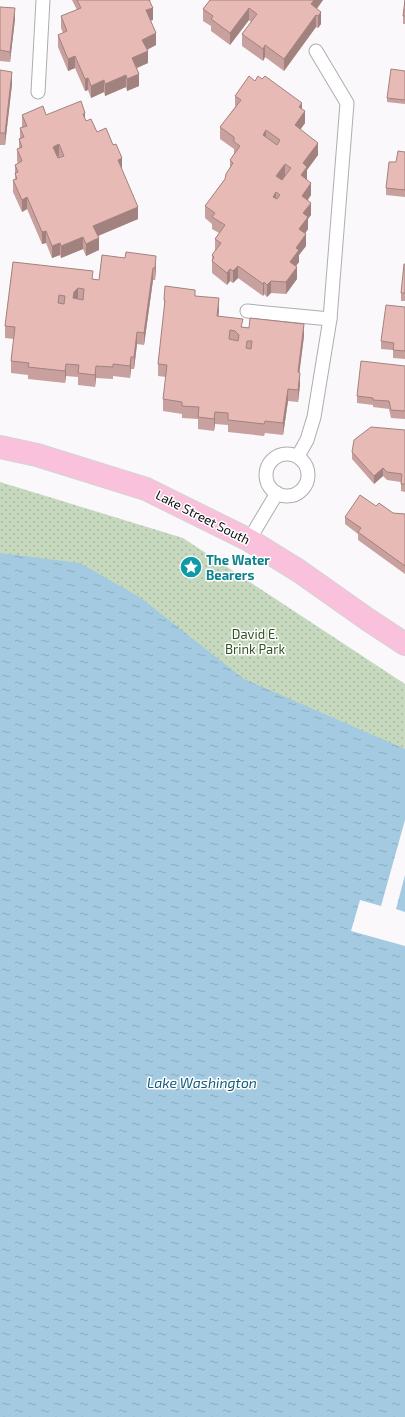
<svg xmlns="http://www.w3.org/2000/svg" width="405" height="1417" font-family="'Exo 2',sans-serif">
  <defs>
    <pattern id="park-dots" width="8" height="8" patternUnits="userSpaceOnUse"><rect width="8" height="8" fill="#c6d9be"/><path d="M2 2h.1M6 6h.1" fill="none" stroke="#a9b9a2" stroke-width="1.8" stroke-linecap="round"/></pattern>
    <pattern id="water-ripples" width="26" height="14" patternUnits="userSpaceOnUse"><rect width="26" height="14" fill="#a3cae1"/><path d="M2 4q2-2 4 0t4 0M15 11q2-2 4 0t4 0" fill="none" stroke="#8bacc0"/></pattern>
  </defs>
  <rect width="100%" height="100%" fill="#faf8fb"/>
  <polygon fill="url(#park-dots)" points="0,482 183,538 405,684 405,763 0,557"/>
  <polygon fill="url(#water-ripples)" points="0,553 80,563 141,598 244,679 405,749 405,1417 0,1417"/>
  <polygon fill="#faf8fb" points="405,820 405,875 396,909 405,912 405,946 351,931 360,900 381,906"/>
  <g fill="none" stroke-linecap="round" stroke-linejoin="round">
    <g stroke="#aeadaf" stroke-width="15">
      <g id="lane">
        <polyline points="38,92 43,0"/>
        <polyline points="247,311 330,319"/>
        <circle cx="287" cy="475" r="21"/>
        <polyline points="298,456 307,440 314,417 330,319 347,103 316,51"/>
        <polyline points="249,540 277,493"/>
      </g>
    </g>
    <g stroke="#d3d3d3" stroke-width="24">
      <polyline id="primary" points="0,447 37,455 146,489 249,540 299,571 367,619 405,644"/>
    </g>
    <use href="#lane" stroke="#fff" stroke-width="13"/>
    <use href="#primary" stroke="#fac1dd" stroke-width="22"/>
  </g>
  <g fill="#c8a09d">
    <polygon points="72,0 151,0 150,1 153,20 151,20 156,45 147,50 148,63 137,68 139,86 127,91 126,87 105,96 104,92 91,98 88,90 85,91 75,68 68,71 58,47 58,35 63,33 61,28 61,16 77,10"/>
    <polygon points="210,0 323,0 317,9 321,24 318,28 316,27 284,71 265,57 263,61 242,46 242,34 251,22 249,20 230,45 211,31 211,26 203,21 203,9"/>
    <polygon points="405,0 405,24 403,24 403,16"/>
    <polygon points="0,7 15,19 10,62 0,61"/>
    <polygon points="0,70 12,84 5,145 0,145"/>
    <polygon points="405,71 405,104 387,102 387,98"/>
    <polygon points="255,81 302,109 305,123 300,130 318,155 307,170 307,180 311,195 308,200 311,215 308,219 308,229 305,234 306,246 299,255 299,262 296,266 297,279 286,294 271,293 267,297 264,294 263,296 238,278 233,283 230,281 227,285 212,273 212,255 215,251 215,239 219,233 212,229 212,224 205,218 205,206 225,179 230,168 230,160 234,154 234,149 220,139 220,127 235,107 235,96"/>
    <polygon points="22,115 46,115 85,119 86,121 97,132 122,170 138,219 98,236 99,250 94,252 86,256 83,249 61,258 60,255 52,258 46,243 42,244 27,209 22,212 13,192 13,180 15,180 15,165 18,163 17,161 17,149 19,149 19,139 20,138 20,128 22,128"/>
    <polygon points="405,152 405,197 386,195 386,188 396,162"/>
    <polygon points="102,255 156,268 155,280 153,280 144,345 137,344 134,369 131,369 130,378 113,376 113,379 96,378 95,387 78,385 78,377 66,376 65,383 28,379 28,375 11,373 11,361 14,339 5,338 5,326 13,262 93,279 99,280"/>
    <polygon points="405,264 405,301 401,301 401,293"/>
    <polygon points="195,296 219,311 218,317 243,327 304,336 299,373 300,385 298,402 288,401 283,435 265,433 264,436 228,432 228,425 215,424 214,431 198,429 198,419 182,418 182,414 163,411 163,399 166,377 158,376 158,364 164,311 164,300"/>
    <polygon points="405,307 405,359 393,358 393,350 381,349 381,341"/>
    <polygon points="405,366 405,419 391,418 389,409 373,407 373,405 357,403 357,396"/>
    <polygon points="405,430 405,492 401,491 401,482 387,480 383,476 374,484 352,459 352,452"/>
    <polygon points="376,506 393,513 405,514 405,574 358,540 358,534 345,524 345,517"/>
  </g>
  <g fill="#a2827f">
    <polygon points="314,0 323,0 311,16 311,4"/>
    <polygon points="15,8 15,19 10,62 10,52"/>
    <polygon points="153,8 153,20 146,22 146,10"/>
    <polygon points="249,8 249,20 230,45 230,33"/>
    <polygon points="321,12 321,24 318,28 318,16"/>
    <polygon points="316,15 316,27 284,71 284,59"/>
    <polygon points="156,33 156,45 142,52 142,40"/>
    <polygon points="265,45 265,57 263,61 263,49"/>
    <polygon points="148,51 148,63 132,70 132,58"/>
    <polygon points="75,56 75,68 68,71 68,59"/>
    <polygon points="12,72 12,84 5,145 5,133"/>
    <polygon points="139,74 139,86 127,91 127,79"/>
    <polygon points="126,75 126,87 105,96 105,84"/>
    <polygon points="88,78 88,90 85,91 85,79"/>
    <polygon points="104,80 104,92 91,98 91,86"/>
    <polygon points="302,103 302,115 299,107"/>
    <polygon points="305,111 305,123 295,137 295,125"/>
    <polygon points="85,113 85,125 83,114"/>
    <polygon points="266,130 266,142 263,135"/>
    <polygon points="318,143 318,155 307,170 307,179 301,188 301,175 303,163"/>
    <polygon points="59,144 59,156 53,159 53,147"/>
    <polygon points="122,158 122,170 118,160"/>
    <polygon points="285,164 285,176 276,188 276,176"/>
    <polygon points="311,183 311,195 302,208 302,196"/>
    <polygon points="276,192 276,204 273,197"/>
    <polygon points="27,197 27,209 22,212 22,200"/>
    <polygon points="311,203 311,215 308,219 308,229 299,241 299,229 303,213"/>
    <polygon points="138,207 138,219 93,238 93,226"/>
    <polygon points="46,231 46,243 42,244 42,232"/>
    <polygon points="306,234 306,246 299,255 299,262 290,274 290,262 296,248"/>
    <polygon points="83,237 83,249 61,258 61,246"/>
    <polygon points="99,238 99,250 86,256 86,244"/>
    <polygon points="60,243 60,255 52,258 52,246"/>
    <polygon points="156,256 156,268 155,280 155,268"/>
    <polygon points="238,266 238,278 233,283 233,271"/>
    <polygon points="297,267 297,279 286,294 286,282"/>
    <polygon points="153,268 153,280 144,345 144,333"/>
    <polygon points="230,269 230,281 227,285 227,273"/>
    <polygon points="271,281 271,293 267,297 267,285"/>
    <polygon points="264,282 264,294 263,296 263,284"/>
    <polygon points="78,288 78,300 73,298 74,292"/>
    <polygon points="219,298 219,311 217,328 217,316"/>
    <polygon points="304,324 304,336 298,384 298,372"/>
    <polygon points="137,332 137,344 134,369 134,357"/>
    <polygon points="131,357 131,369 130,378 130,366"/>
    <polygon points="66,364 66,376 65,383 65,371"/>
    <polygon points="96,366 96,378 95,387 95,375"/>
    <polygon points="300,373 300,385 298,402 298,390"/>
    <polygon points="288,389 288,401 283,435 283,423"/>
    <polygon points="215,412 215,424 214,431 214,419"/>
    <polygon points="383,468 383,476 374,484 374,476"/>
  </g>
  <g fill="#e8bab6" stroke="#a2827f" fill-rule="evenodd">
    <polygon points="77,0 149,0 153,8 146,10 156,33 142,40 148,51 132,58 139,74 127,79 126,75 105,84 104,80 91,86 88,78 85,79 75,56 68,59 58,35 67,31 61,16 81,8"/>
    <polygon points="210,0 314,0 311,4 321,12 318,16 316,15 284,59 265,45 263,49 242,34 257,14 249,8 230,33 211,19 213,16 203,9"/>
    <polygon points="405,0 405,16 403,16"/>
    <polygon points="0,7 15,8 10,52 0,50"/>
    <polygon points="391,69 405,71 405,100 387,98"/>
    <polygon points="0,70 12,72 5,133 0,133"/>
    <path d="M249,76L255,81L258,76L262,79L265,76L302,103L299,107L305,111L295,125L318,143L303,163L307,167L301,175L311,183L302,196L311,203L303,213L308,217L299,229L306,234L296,248L299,250L290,262L297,267L286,282L271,281L267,285L264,282L263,284L238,266L233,271L230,269L227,273L212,261L214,257L212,255L221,243L215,239L225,225L212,217L215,213L205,206L225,179L226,174L233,163L230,160L240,146L234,142V137L220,127L241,100L235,96ZM266,130L280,140L277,145L263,135ZM285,164L291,168L282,180L276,176ZM276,192L280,195L277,199L273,197Z"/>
    <path d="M81,101L85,113L83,114L86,121L91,119L97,132L106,128L113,145L116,144L122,158L118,160L138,207L93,226L99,238L94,240L86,244L83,237L61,246L60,243L52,246L46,231L42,232L27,197L22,200L13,180L17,179L15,173L18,172L15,165L22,161L17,149L22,147L19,139L24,137L20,128L27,126L22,115L43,106L46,115ZM59,144L64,156L58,158L53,147Z"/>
    <polygon points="398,151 405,152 405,190 386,188 389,162 396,162"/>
    <path d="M126,252L156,256L155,268H153L144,333L137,332L134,357H131L130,366L113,364V367L96,366L95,375L78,373L79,365L66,364L65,371L28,367L29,363L11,361L15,327L5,326L13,262L93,271L92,279L99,280L102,255L125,258ZM78,288L84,289L83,300L73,298L74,292ZM59,295L65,296L64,304L58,303Z"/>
    <polygon points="404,264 405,264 405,293 401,293"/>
    <path d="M165,286L195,290V296L219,298L217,316L243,319L241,327L249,328L250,318L304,324L298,372L300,373L298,390L288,389L283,423L265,421L264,424L228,420V413L215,412L214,419L198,417L199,407L182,406V402L163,399L167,365L158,364L165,300H164ZM230,330L235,331L239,335L238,341L229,339ZM247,341H252L251,349L246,348Z"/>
    <polygon points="386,305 405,307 405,351 393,350 394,343 381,341"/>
    <polygon points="361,361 405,366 405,411 391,410 389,401 373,400 373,398 357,396"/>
    <polygon points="371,427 405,430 405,484 401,484 402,474 387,472 383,468 374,476 352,452 354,440"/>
    <polygon points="360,495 376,506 379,503 393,513 405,514 405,566 358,532 361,528 345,517"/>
  </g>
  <defs>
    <g id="sight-disc" transform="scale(1.15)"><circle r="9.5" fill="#0f9aa8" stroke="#fff"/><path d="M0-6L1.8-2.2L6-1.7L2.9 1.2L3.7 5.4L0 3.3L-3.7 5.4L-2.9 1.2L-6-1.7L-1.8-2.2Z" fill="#fff"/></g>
  </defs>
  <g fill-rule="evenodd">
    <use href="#sight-disc" x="191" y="567"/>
  </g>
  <g text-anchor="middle" stroke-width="3" stroke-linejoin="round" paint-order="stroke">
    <g font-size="13" fill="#0c0c0d" stroke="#fff">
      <text transform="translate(203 517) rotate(27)" y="5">Lake Street South</text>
    </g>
    <g font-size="13" font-weight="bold" fill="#0d838f" stroke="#fff" text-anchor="start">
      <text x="206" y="565">The Water<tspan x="206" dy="15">Bearers</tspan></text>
    </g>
    <g font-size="13" fill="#315222" stroke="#fff">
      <text x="255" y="639">David E.<tspan x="255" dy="15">Brink Park</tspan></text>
    </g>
    <g font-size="14" font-style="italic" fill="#145a79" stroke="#fff">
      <text x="202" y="1088">Lake Washington</text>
    </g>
  </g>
</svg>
